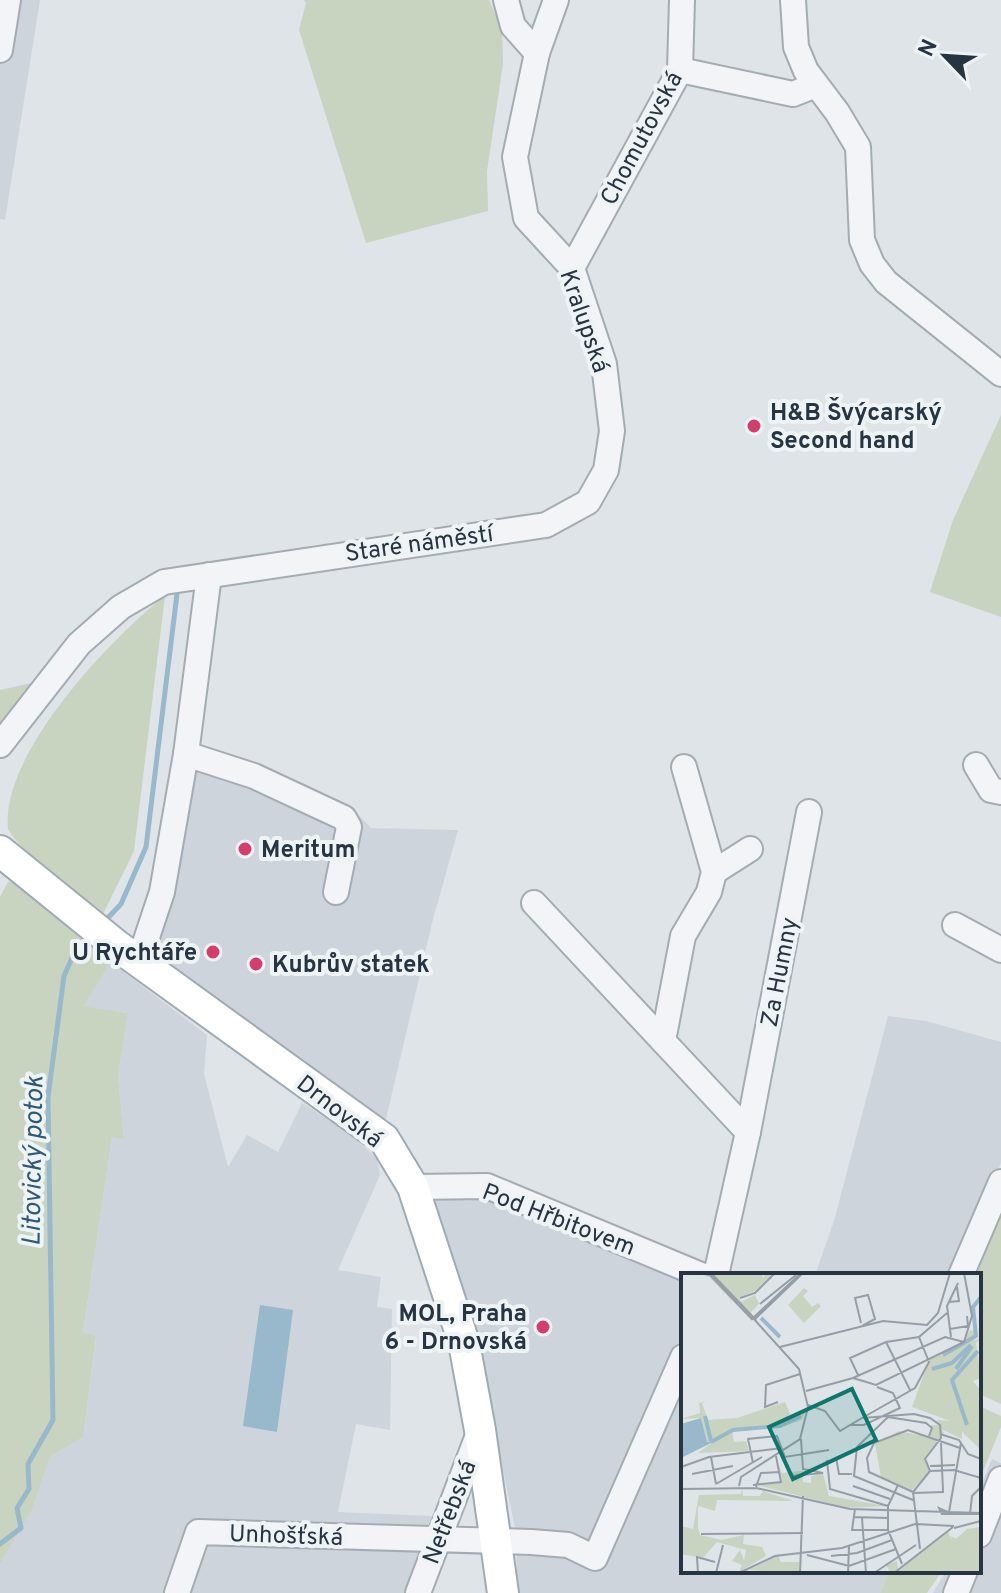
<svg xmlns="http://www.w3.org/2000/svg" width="1001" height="1593" font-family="Overpass,sans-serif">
  <rect width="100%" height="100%" fill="#dfe4e9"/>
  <g fill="#cdd4db">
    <polygon points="9,0 40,0 5,220 0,219 0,53"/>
    <polygon points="178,743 333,799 350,806 371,828 458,830 432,923 386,1119 344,1100 134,946 155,884"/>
    <polygon points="111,962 207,1035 204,1074 228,1167 247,1135 278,1152 302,1103 351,1134 377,1159 380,1175 338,1270 381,1277 377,1307 392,1309 390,1430 356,1424 338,1512 432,1516 411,1593 0,1593 0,1564 32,1510 50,1455 83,1437 96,1337 83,1334 112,1137 124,1138 118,1075 128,1013 82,1006"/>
    <polygon points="888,1016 926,1021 1001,1042 1001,1163 950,1275 815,1275 834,1221"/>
    <polygon points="440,1173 489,1177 732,1275 683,1275 683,1571 890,1571 880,1593 518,1593 515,1528 482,1368 432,1196 444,1195"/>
    <polygon points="992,1459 1001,1463 1001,1593 933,1593 946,1571 979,1571 979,1491"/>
  </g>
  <g fill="#c8d3c0">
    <polygon points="304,0 489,0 502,29 503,64 487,171 488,211 366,243 299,30 306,3"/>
    <polygon points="1001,415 1001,617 930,592 953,520"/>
    <path d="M165,596L134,851L103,914C80,894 20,852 8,829C0,754 113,636 165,596Z"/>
    <polygon points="41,681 0,727 0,690"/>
    <polygon points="13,881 111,962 83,1006 128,1013 118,1075 124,1139 112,1137 83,1333 96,1336 83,1437 50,1456 32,1510 0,1564 0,897 8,882"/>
    <polygon points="1001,1201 1001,1404 979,1394 979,1275 969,1275"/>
    <polygon points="979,1406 1001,1416 1001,1427 979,1481"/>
    <polygon points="890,1571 942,1571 927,1593 880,1593"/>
  </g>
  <polygon fill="#98b9cb" points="260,1305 293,1310 277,1432 243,1426"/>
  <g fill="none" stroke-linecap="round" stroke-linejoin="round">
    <g stroke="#98b9cb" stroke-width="5">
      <polyline points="105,921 121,904 146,847 177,594"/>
      <polyline points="0,1544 21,1528 17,1508 29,1489 28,1464 53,1420 48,1097 64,976 75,951 90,936"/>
    </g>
    <g stroke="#a4acb3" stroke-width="28">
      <g id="minor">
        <polyline points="506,0 513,26 537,53"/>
        <polyline points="793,0 796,47 806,71 837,112 858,147 862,240 872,264 886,282 1001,374"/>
        <polyline points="0,50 8,0"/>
        <polyline points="680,70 793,94 816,85"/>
        <polyline points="572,268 680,70 682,0"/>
        <polyline points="0,745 79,644 121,607 164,582 546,525 588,502 606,470 612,431 604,364 572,268 526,218 515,157 537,53 556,0"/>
        <polyline points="186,754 254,776 344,818 349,827 336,892"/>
        <polyline points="976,765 991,790 1001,792"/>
        <polyline points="714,872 750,849"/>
        <polyline points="534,903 748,1132"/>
        <polyline points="955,925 1001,950"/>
        <polyline points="139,961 162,892 186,754 209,575"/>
        <polyline points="663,1041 683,936 709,892 714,872 684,767"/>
        <polyline points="413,1187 487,1186 701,1275"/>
        <polyline points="716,1275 748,1132 809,812"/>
        <polyline points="961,1275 1001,1182"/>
        <polyline points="979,1535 1001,1479"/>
        <polyline points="177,1593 198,1532 531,1542 568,1545 595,1558 683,1357"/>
        <polyline points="418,1593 480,1430"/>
        <polyline points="956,1593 965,1571"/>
      </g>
    </g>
    <g stroke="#9eabb5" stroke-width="34">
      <polyline id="major" points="0,851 116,945 384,1139 413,1187 464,1343 480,1430 503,1593"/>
    </g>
    <use href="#minor" stroke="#f2f4f7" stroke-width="24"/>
    <use href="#major" stroke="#fff" stroke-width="30"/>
  </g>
  <g fill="#d43e6c" stroke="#eef3f6" stroke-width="3">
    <circle cx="754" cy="426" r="8"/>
    <circle cx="245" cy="849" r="8"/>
    <circle cx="213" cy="952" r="8"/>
    <circle cx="256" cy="964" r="8"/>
    <circle cx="543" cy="1327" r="8"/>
  </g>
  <g text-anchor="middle" stroke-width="8" stroke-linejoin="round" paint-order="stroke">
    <g font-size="24" fill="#273441" stroke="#eef3f6">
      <text transform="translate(641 138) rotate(-62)" y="8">Chomutovská</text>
      <text transform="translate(585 321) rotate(71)" y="8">Kralupská</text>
      <text transform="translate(419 543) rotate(-8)" y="8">Staré náměstí</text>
      <text transform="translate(779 972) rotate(-79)" y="8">Za Humny</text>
      <text transform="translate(340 1111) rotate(38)" y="8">Drnovská</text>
      <text transform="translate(559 1219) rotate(21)" y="8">Pod Hřbitovem</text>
      <text transform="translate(449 1512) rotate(-69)" y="8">Netřebská</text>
      <text transform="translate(286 1535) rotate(2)" y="8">Unhošťská</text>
    </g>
    <g font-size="24" font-weight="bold" fill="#273441" stroke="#eef3f6" text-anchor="start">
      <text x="770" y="420">H&amp;B Švýcarský<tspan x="770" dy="28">Second hand</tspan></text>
      <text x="261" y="857">Meritum</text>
      <text x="197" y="960" text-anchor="end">U Rychtáře</text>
      <text x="272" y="972">Kubrův statek</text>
      <text x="527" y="1321" text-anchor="end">MOL, Praha<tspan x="527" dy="28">6 - Drnovská</tspan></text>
    </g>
    <g font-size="26" font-style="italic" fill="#2f5a76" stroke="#eef3f6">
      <text transform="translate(32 1161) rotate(-89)" y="9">Litovický potok</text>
    </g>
  </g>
  <g transform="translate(681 1273)">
    <rect width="300" height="300" fill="#dfe4e9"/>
    <path d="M16,0H80L83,6V0H92L74,18L58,24L60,29L74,22L78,31L70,39L71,48L28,4ZM123,15L127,18L122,23L131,34L137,30L140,33L123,50L107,32ZM289,57L295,58L291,67L300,66L295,70L300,105L292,108L300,118V177L281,159V166L260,156L256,147L269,148L231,134L248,87L280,73ZM25,128L21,130L27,147L56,145L104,129L110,143L125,137L121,147L98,155L51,158L53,169L65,168L68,178L17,180L32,169H26L20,145L0,146L19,140L18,130ZM250,152H258L263,160L243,185L249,199L231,217L200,204L194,171L218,158L248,164ZM98,193L101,200L136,196L108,205L122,203V209L130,210V203L142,201L148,223L205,233L166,235L76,212L101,210ZM61,215L62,223H79L82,218L112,228L36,227L34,238L17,233V255L19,262L40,267L63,262L62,271L81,274L85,283L58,299L61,292L51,288L59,277L63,287L65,277L36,269L22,285L0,281V253L12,256L18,222L60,221ZM300,254V300H210L205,292L216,288L217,296L267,258L271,268L270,263L275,266L286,256ZM97,283L100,289H118V300L68,297Z" fill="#c8d3c0"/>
    <path d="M20,145L26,169H32L0,185V151Z" fill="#98b9cb"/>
    <path fill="none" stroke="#98b9cb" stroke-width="4" d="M80,45L99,64M262,82L295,63L292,34L300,24M251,96L271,90L290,72M275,96L291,73M24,143L30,168M286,152L271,107L297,78M30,169L52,157L99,153L120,143"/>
    <path fill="none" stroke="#959ea6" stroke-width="2" d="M18,0L29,2L71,46L120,0M30,0L75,47M59,25L74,20L94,0M268,29L278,28L276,14M79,31L115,2M74,46L122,0M180,50L174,25L187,22L194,46L181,53M269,56L287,53L286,43M270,64L266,33L277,10M205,69L229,117M99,74L202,48L246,52L257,40L269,0M177,102L169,85L205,69L238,64L266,40M172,105L195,112L283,69L291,43L283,0M125,118L172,105L264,64L283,69M97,129L84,134L85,112L119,101M127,132L144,138L159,158L181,145L233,141L249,145L259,152L260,165L244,186L249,198M181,145L234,115L248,89L238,64M170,152H183L219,135L212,120L196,114M259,161L278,167L287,181L300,186M260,170L262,219M30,184L35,211M155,184L158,201H171M146,187L149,216L207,233M72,190L67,166L96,163L104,184L148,177M249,193L274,192M0,194L28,184L101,175M249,198L273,197L300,205M11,201L52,193M109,203L142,200L122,196L120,166M35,211L81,184M72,212L100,209L95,183M217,212L207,233V257L221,291M58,213L60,204L119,166L127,134L118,96L72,45M172,213L209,226M75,214L80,200L99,199M0,216L75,215L169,236L300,240M232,219L188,199L186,185L193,170L227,157L279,175M232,220L263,219M232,227L173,203L176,174L207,144L245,150L251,155L248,163M174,236L171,257H206M268,239L280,170M271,241L258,235L261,241H300M289,241L291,223L300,214M172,244L207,245M181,245L185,300M273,255L300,248M20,261L122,260M239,276L232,219L249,198M126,282L168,293L215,276M150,283L176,280L211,267M17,300L16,284L34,289M35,300L42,272M58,300L94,283L161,275L234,251L273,253M119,300L122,223M167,300L168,273M193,300L235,272M213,300L272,254"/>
    <path fill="#0f766e" fill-opacity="0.15" stroke="#0f766e" stroke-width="4" d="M171,116L195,167L112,206L88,154Z"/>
    <rect width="300" height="300" fill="none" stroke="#273441" stroke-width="4"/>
  </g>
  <g transform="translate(945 56) rotate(295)" stroke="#eef3f6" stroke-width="6" paint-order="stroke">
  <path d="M0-6L14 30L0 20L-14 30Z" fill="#273441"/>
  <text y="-12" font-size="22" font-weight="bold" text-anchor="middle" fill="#273441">N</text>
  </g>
</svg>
